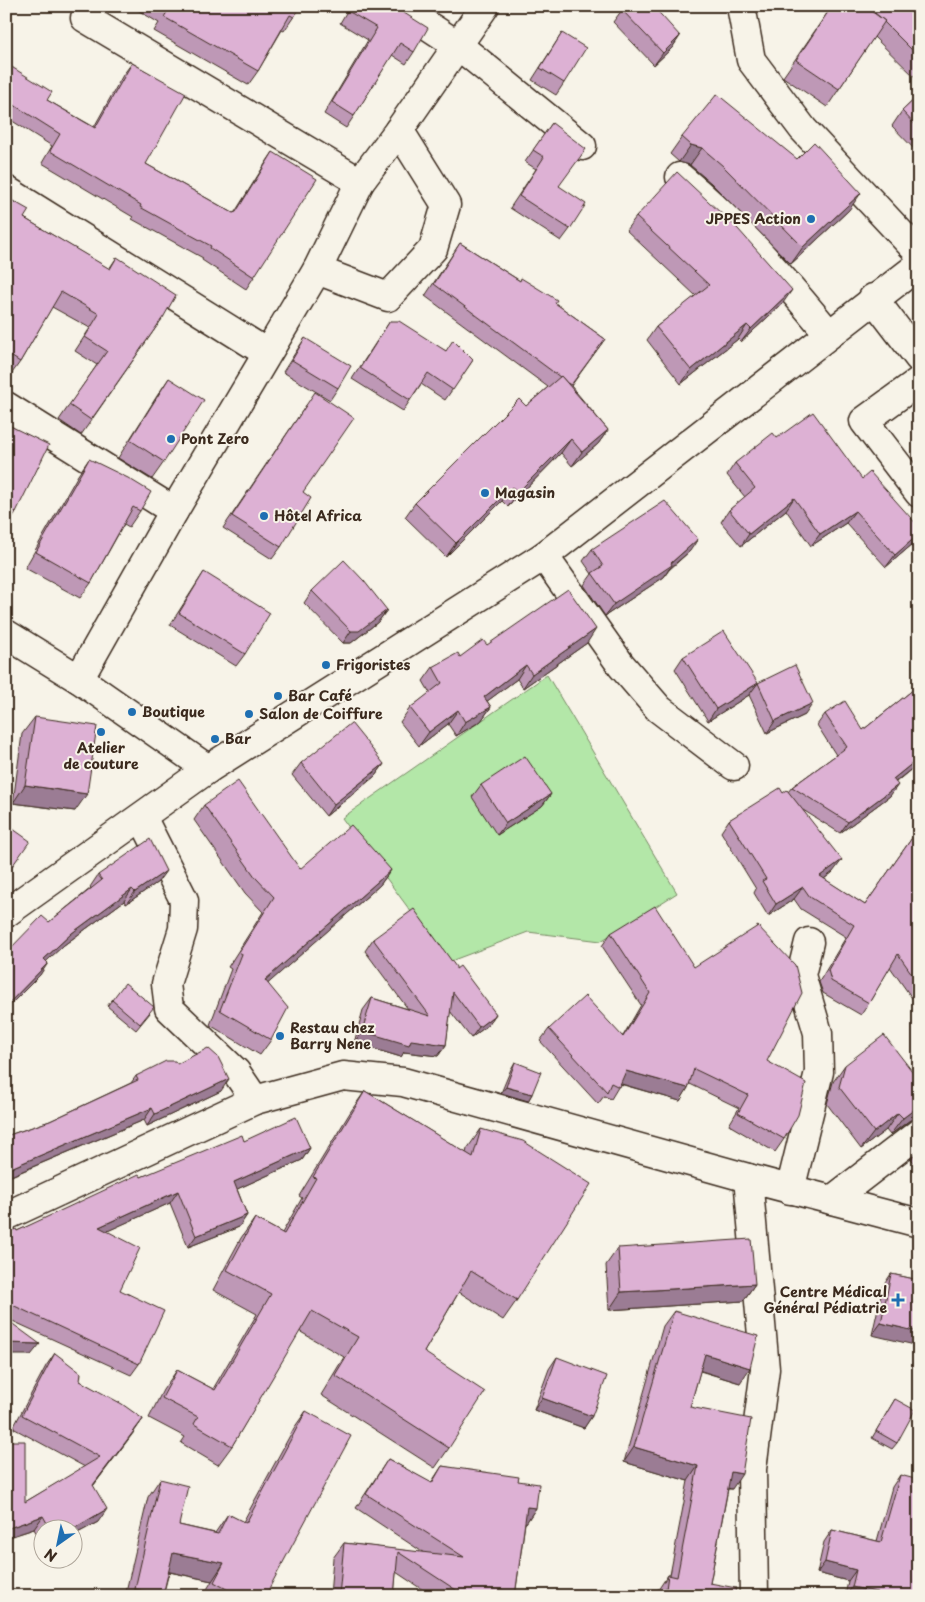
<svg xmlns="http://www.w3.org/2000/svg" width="925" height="1602" font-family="'Playpen Sans',sans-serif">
  <rect width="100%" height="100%" fill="#f7f3e8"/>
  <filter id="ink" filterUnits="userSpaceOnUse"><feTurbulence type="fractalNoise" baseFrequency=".02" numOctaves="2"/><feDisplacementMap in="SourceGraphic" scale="10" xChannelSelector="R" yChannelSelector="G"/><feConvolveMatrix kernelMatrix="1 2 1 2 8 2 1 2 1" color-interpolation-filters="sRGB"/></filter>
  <g filter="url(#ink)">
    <polygon fill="#b3e7a8" stroke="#778863" points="547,675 677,893 601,941 528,932 448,962 342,818"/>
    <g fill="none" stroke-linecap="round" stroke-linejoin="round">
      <g stroke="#3b2a1e" stroke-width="31">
        <g id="minor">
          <polyline points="398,6 459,46 582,146"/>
          <polyline points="741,6 751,60 803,129 919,253"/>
          <polyline points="85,18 360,182"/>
          <path d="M680,177C736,223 782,277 829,334"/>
          <polyline points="6,190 267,353"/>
          <polyline points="317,270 388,297 433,249 446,205 399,130"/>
          <polyline points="873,298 919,358"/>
          <polyline points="919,381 864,421 919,493"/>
          <polyline points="6,406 174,511"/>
          <polyline points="544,556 621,665 659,709 734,766"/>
          <polyline points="6,634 79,679 208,769"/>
          <polyline points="79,679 174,511 317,270 360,182 399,130 485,6"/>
          <polyline points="142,817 184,900 183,929 166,984 169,1008 236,1072 255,1100"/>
          <polyline points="748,1178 765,1369 752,1469 754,1596"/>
          <polyline points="790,1190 819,1072 818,1033 801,975 809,942"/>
          <polyline points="832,1200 919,1133"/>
          <polyline points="6,1216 255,1100 343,1076 403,1082 748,1178 919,1223"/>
        </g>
      </g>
      <g stroke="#3b2a1e" stroke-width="31">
        <polyline id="highway" points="6,913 208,769 544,556 919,265"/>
      </g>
      <use href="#minor" stroke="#f7f3e8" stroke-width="28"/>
      <use href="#highway" stroke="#f7f3e8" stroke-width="28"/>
    </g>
    <g fill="#be98b6" stroke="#3b2a1e">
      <polygon points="131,6 301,6 284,31 282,30 258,71 248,85 154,31 159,23"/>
      <polygon points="350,6 393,6 414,52 406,64 392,55 354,116 346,128 324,114 368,40 340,23"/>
      <polygon points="832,6 874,13 919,6 919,81 874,37 827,107 783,77"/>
      <polygon points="622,10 680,36 672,48 654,65 613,22"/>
      <polygon points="562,33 564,83 556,95 532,80"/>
      <polygon points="132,63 146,164 233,213 235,212 265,164 273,152 254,277 246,289 202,260 203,258 132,219 133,217 42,163 52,146 6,117 6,71 47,100 94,127 123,75"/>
      <polygon points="919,95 919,154 892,126 902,111"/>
      <polygon points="552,123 559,186 570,229 561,241 510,208 536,169 525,162"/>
      <polygon points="682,137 797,159 849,210 791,264 711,183 690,165 679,162 670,154"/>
      <polygon points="6,197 24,218 109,269 117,257 164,316 81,435 59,420 97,365 75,351 90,328 52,307 20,362 10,376 6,373"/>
      <polygon points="636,217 783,303 741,342 738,339 681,384 647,340 656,327 696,296 626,230"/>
      <polygon points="460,243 555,303 605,339 571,386 608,430 598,444 572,466 561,453 508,507 502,501 446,557 405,517 415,503 548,387 425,296"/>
      <polygon points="390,321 446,351 473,360 445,400 421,384 403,411 352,379"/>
      <polygon points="305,338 338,388 330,400 283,372 297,350"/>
      <polygon points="169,378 164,462 152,479 118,458 157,396"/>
      <polygon points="307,404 303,492 281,547 272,559 223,528"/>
      <polygon points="6,424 16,512 8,524 6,524"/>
      <polygon points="777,438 862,479 914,543 886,567 846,523 811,546 786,510 741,546 721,522 729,510 745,497 727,475 735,463"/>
      <polygon points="89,459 140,511 129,527 124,524 91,583 80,598 25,568 78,475"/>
      <polygon points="592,549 690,551 669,570 664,577 605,616 584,585 592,574 583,561"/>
      <polygon points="204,572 245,654 236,666 170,625"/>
      <polygon points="312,591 387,610 378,622 351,643 343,643 304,603"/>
      <polygon points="587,643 523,688 517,679 487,701 491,707 481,721 456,736 448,724 419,746 400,722 410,708 430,693 423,681 433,667 460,657 487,645"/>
      <polygon points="683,657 758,683 805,715 767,733 749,695 708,721 675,669"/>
      <polygon points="919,685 919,763 896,782 890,796 840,833 803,810 833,872 824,879 865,905 919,828 919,1008 890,967 869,1003 861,1015 823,993 819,982 846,937 801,909 794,899 768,916 754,893 756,889 721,832 729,820 783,793 788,792 792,787 836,755 817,725 825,714 863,730"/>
      <polygon points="35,717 75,811 13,803 22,734"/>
      <polygon points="301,763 384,764 375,776 326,816 292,775"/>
      <polygon points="481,785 551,794 542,806 497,835 472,797"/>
      <polygon points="204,805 300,869 391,870 380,885 268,983 271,1040 260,1055 210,1025 231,969 228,967 263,912 245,893 194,820"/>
      <polygon points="98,875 158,882 126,904 124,901 64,945 46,961 40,975 6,1009 6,953 49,922 91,888 90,887"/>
      <polygon points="611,933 694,967 767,1061 784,1139 775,1152 729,1125 739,1108 690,1084 680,1101 620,1084 611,1099 604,1096 598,1104 540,1041 549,1029 623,1036 641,1005 602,946"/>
      <polygon points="373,939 456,969 496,1014 488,1025 471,1038 450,1011 446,1045 438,1056 404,1052 401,1057 354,1043 363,1010 372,998 408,1009 365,951"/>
      <polygon points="112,1000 150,1013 136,1030 107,1006"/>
      <polygon points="515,1062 532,1094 528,1101 501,1093 511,1069"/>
      <polygon points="177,1064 221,1091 147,1126 144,1120 9,1177 6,1136 50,1121 131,1083 136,1076"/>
      <polygon points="845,1065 919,1080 919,1119 910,1120 890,1135 886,1130 861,1149 827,1104 833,1082"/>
      <polygon points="365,1091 466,1153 467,1149 481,1129 517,1300 503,1320 459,1292 424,1352 449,1448 435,1468 321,1395 344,1357 299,1331 232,1446 218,1465 181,1443 185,1437 149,1418 163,1390 177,1370 213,1389 257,1314 213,1290 241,1238 255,1218 282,1233 302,1198 299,1196 351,1111"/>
      <polygon points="244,1141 310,1148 302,1160 237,1189 247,1215 239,1227 188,1247 170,1203 107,1231 120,1290 139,1364 131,1375 6,1318 6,1233 17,1231 141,1177"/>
      <polygon points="919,1148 919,1168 911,1159"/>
      <polygon points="618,1248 755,1284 743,1301 609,1310 606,1265"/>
      <polygon points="891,1274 919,1280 872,1335 883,1286"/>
      <polygon points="674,1311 740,1383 700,1371 690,1407 732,1489 728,1489 710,1583 734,1596 657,1596 658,1590 668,1575 670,1575 688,1481 624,1462 663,1326"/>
      <polygon points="55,1353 80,1381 143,1419 93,1486 98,1522 72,1536 72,1530 42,1530 42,1543 34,1529 6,1538 6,1441 25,1502 85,1467 13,1428 46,1366"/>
      <polygon points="557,1357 592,1416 584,1428 534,1410 549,1369"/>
      <polygon points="895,1399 897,1443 892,1449 872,1438"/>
      <polygon points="306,1411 265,1596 203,1596 212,1581 169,1572 163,1596 125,1596 148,1497 160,1479 179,1525 215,1533 228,1514 243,1522 294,1428"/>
      <polygon points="388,1459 431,1483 442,1466 518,1481 536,1508 526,1523 525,1523 515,1596 432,1596 396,1572 394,1596 330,1596 333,1558 344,1543 424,1553 356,1508"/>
      <polygon points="900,1475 919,1596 845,1596 848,1581 817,1573 824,1542 832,1530 877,1541 892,1487"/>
    </g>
    <g fill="#9b7c94" stroke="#3b2a1e">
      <polygon points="680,36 672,48 654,65 663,53"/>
      <polygon points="691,145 702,148 690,165 679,162"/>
      <polygon points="861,193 849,210 791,264 803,247"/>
      <polygon points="792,290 783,303 741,342 751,329"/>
      <polygon points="747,325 738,339 681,384 691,370"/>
      <polygon points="608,430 598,444 572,466 582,452"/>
      <polygon points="571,439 561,453 508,507 518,492"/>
      <polygon points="512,487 502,501 446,557 456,543"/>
      <polygon points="794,498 786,510 741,546 749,534"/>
      <polygon points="855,511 846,523 811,546 820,534"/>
      <polygon points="919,534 919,535 914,543 886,567 895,555"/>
      <polygon points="698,539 690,551 669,569 664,577 605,616 614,604 671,563"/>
      <polygon points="387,610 378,622 351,643 343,643 351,631"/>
      <polygon points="596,629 587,643 523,688 532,674"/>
      <polygon points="526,665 517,679 474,711 484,697"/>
      <polygon points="758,683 749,695 708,721 716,709"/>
      <polygon points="813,703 805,715 767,733 775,721"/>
      <polygon points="491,707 481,721 456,736 465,722"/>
      <polygon points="458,710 448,724 419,746 429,732"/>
      <polygon points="919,758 919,763 885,790 893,779"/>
      <polygon points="384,764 375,776 326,816 334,804"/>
      <polygon points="25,785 87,794 75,811 13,803"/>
      <polygon points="898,785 890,796 840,833 848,822"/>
      <polygon points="551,794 542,806 497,835 506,823"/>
      <polygon points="842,860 833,872 812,888 820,876"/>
      <polygon points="391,870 380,885 255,995 265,980"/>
      <polygon points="166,871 158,882 126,904 135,892"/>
      <polygon points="803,887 794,899 768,916 776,904"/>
      <polygon points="132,889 124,901 64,945 36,971 44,959 72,933"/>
      <polygon points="48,963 40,975 6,1009 6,1006"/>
      <polygon points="496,1014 488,1025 471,1038 479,1027"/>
      <polygon points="362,1031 446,1045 438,1056 404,1052 401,1057 354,1043"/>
      <polygon points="626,1071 688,1088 680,1101 618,1083"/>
      <polygon points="229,1079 221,1091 147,1126 155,1114"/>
      <polygon points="506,1087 532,1094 528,1101 501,1093"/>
      <polygon points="919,1106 919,1119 910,1120 890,1135 903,1118"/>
      <polygon points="152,1108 144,1120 6,1178 6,1170"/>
      <polygon points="898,1113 886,1130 861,1149 874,1132"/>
      <polygon points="310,1148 302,1160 226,1194 234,1182"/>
      <polygon points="178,1191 170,1203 90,1239 99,1227"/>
      <polygon points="247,1215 239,1227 188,1247 196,1236"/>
      <polygon points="755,1284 743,1301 609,1310 621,1292"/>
      <polygon points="881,1323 919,1332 919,1346 872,1335"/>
      <polygon points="6,1343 40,1344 31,1355 6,1355"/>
      <polygon points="705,1354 750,1368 740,1383 695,1369"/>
      <polygon points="542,1398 592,1416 584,1428 534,1410"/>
      <polygon points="143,1419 134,1432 84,1498 93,1485"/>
      <polygon points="634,1447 698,1466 688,1481 624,1462"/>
      <polygon points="731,1472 742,1474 732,1489 721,1487"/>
      <polygon points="527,1507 536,1508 526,1523 517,1522"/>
      <polygon points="107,1509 98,1522 72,1536 72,1530 71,1530"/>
      <polygon points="43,1516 34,1529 6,1538 6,1529"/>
      <polygon points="173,1553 224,1563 212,1581 161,1570"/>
      <polygon points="825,1562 856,1570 848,1581 817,1573"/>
      <polygon points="852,1587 877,1592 875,1596 846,1596"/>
      <polygon points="135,1589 163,1595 163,1596 130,1596"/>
    </g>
    <g fill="#ddb1d4" stroke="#3b2a1e">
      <polygon points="165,6 301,6 294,17 290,15 258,71 164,17 169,9"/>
      <polygon points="351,6 393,6 428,28 414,52 400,43 354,116 332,102 377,28 348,11"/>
      <polygon points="626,6 653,6 680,36 663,53 622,10"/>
      <polygon points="832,6 864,6 885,21 839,89 796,60"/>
      <polygon points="881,6 919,6 919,57 884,22 885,21 875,13"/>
      <polygon points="562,33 586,48 564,83 540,68"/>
      <polygon points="132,63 186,93 146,164 233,213 236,212 273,152 317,179 254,277 210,248 211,246 140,207 141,205 50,151 60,134 6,100 6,72 10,66 52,92 47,100 95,128"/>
      <polygon points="717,94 797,159 814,142 861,193 803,247 723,166 702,148 691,145 682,137"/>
      <polygon points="919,95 919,129 902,111"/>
      <polygon points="552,123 586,149 559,186 586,204 570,229 519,196 544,157 533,150"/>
      <polygon points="677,172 738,229 792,290 751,329 747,325 691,370 656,327 709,285 636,217"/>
      <polygon points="6,197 29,210 24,218 110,269 117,257 176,295 164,316 91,420 69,405 107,351 85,337 99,314 61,292 20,362 6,353"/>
      <polygon points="460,243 520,281 521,278 557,300 555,303 605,339 571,385 567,383 561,376 560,377 434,284"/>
      <polygon points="390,321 399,321 446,351 453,340 473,360 453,390 428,373 410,400 360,368"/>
      <polygon points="305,338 351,366 338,388 292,360"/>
      <polygon points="561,376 608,430 582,452 571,439 518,492 512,487 456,543 415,503 519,399 526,406"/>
      <polygon points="169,378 204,400 164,462 130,440"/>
      <polygon points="315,392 354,418 303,492 311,498 281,547 232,516"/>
      <polygon points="813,412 862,479 870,472 919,527 919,534 895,555 855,511 820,534 794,498 749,534 729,510 755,488 735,463 773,433 777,438"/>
      <polygon points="6,424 49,445 16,512 6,508"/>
      <polygon points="89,459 128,478 151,492 140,511 133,507 91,583 36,552"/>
      <polygon points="665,501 698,539 671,563 672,565 614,604 592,573 603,566 592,549"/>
      <polygon points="344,560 364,581 387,610 359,631 351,631 312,591"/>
      <polygon points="204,572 270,613 245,654 179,613"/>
      <polygon points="568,589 596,629 532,674 526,665 484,697 491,707 465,722 458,710 429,732 410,708 442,683 433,667 458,653 460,657 483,640 487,645"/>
      <polygon points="724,631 758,683 716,709 683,657"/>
      <polygon points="795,665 813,703 775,721 758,683"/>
      <polygon points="919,685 919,758 893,779 898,785 848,822 792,787 847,747 825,714 845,701 863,730"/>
      <polygon points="35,717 97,726 87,794 25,785"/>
      <polygon points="351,723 384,764 334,804 301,763"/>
      <polygon points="525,756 551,794 506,823 481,785"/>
      <polygon points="238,781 300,869 351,825 391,870 265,980 288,1008 271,1040 220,1010 242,954 239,952 274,897 256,878 204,805"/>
      <polygon points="780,788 783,793 787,790 842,860 820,876 865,905 919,828 919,984 898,954 869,1003 831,981 828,970 854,925 810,897 803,887 776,904 762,881 766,879 729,820"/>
      <polygon points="6,824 30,841 8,872 6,870"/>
      <polygon points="150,839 166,871 135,892 132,889 72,933 44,959 48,963 6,1006 6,953 42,916 49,922 102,880 98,875"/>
      <polygon points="655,906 694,967 758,926 795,965 802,993 767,1061 806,1083 798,1115 784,1139 738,1113 748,1095 694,1069 688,1088 626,1071 619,1087 611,1083 607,1092 549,1029 585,996 623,1037 650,993 611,933"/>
      <polygon points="414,909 456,967 456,969 460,966 496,1014 479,1027 453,992 446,1045 411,1040 409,1045 362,1031 372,998 430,1016 373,939"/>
      <polygon points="125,983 154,1007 140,1024 112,1000"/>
      <polygon points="884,1035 919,1080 919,1106 903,1118 898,1113 874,1132 839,1087 845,1065"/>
      <polygon points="208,1048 218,1057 229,1079 155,1114 152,1108 6,1170 6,1136 50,1121 138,1080 136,1076 166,1061 175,1061 177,1064"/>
      <polygon points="515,1062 541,1072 532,1094 506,1087"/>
      <polygon points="365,1091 473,1157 481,1129 523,1141 591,1184 517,1300 471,1271 424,1352 485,1392 449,1448 335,1375 358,1337 312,1311 232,1446 194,1424 198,1417 162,1398 177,1370 215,1390 271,1294 227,1270 255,1218 284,1234 316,1178 313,1177"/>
      <polygon points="296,1117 310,1148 234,1182 247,1215 196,1236 178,1191 99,1227 140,1248 120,1290 164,1311 139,1364 6,1302 6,1233 16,1229 17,1231 139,1174 141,1177 242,1135 244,1141"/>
      <polygon points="6,1170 10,1178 6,1180"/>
      <polygon points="751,1239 755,1284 621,1292 618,1248"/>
      <polygon points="891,1274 919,1280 919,1332 881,1323"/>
      <polygon points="674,1311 758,1336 750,1368 705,1354 690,1407 751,1419 742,1474 731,1472 710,1583 736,1588 734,1596 665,1596 668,1575 677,1577 698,1466 634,1447"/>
      <polygon points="6,1319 40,1344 6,1343"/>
      <polygon points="55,1353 81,1373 80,1381 122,1404 143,1419 93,1485 107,1509 71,1530 51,1530 43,1516 6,1529 6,1441 25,1441 25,1502 100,1457 22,1415"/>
      <polygon points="557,1357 607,1376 592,1416 542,1398"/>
      <polygon points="895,1399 915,1410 897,1443 876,1431"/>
      <polygon points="306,1411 351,1436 265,1596 239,1596 214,1582 224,1563 173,1553 163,1595 135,1589 160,1479 188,1486 179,1525 218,1534 228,1514 246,1523"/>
      <polygon points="388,1459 432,1483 442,1466 519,1477 518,1481 539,1484 536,1508 527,1507 515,1596 454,1596 456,1590 398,1552 394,1596 339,1596 344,1543 464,1557 366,1494"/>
      <polygon points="900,1475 919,1480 919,1596 875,1596 877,1592 852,1587 856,1570 825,1562 832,1530 881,1542"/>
    </g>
  </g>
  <g fill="#1f6fb2" stroke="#f7f3e8" stroke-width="2">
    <circle cx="811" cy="219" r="5"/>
    <circle cx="171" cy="439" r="5"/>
    <circle cx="485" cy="493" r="5"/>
    <circle cx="264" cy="516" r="5"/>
    <circle cx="326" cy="665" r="5"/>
    <circle cx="278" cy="696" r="5"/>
    <circle cx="132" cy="712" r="5"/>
    <circle cx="249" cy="714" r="5"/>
    <circle cx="101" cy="732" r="5"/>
    <circle cx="215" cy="739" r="5"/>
    <circle cx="280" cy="1036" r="5"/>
    <path d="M895.5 1292.5h5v5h5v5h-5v5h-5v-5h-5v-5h5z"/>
  </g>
  <g text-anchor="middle" stroke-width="4" stroke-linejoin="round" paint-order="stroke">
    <g font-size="14" font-weight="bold" fill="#3b2a1e" stroke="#f7f3e8" text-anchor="start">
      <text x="801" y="224" text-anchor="end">JPPES Action</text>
      <text x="181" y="444">Pont Zero</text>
      <text x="495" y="498">Magasin</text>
      <text x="274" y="521">Hôtel Africa</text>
      <text x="336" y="670">Frigoristes</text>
      <text x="288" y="701">Bar Café</text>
      <text x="142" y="717">Boutique</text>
      <text x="259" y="719">Salon de Coiffure</text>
      <text x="225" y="744">Bar</text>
      <text x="101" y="753" text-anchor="middle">Atelier<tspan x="101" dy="16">de couture</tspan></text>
      <text x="290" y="1033">Restau chez<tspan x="290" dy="16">Barry Nene</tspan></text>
      <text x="887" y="1297" text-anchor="end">Centre Médical<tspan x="887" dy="16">Général Pédiatrie</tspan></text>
    </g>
  </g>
  <rect width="925" height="1602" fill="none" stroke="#f7f3e8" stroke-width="25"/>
  <rect x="12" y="12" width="900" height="1577" fill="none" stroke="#3b2a1e" stroke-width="2" filter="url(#ink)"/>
  <g transform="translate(58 1544) rotate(213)"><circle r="24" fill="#f7f3e8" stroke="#aca397"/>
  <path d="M0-4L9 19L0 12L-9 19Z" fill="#1f6fb2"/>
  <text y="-8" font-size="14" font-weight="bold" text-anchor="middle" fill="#3b2a1e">N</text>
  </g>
</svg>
